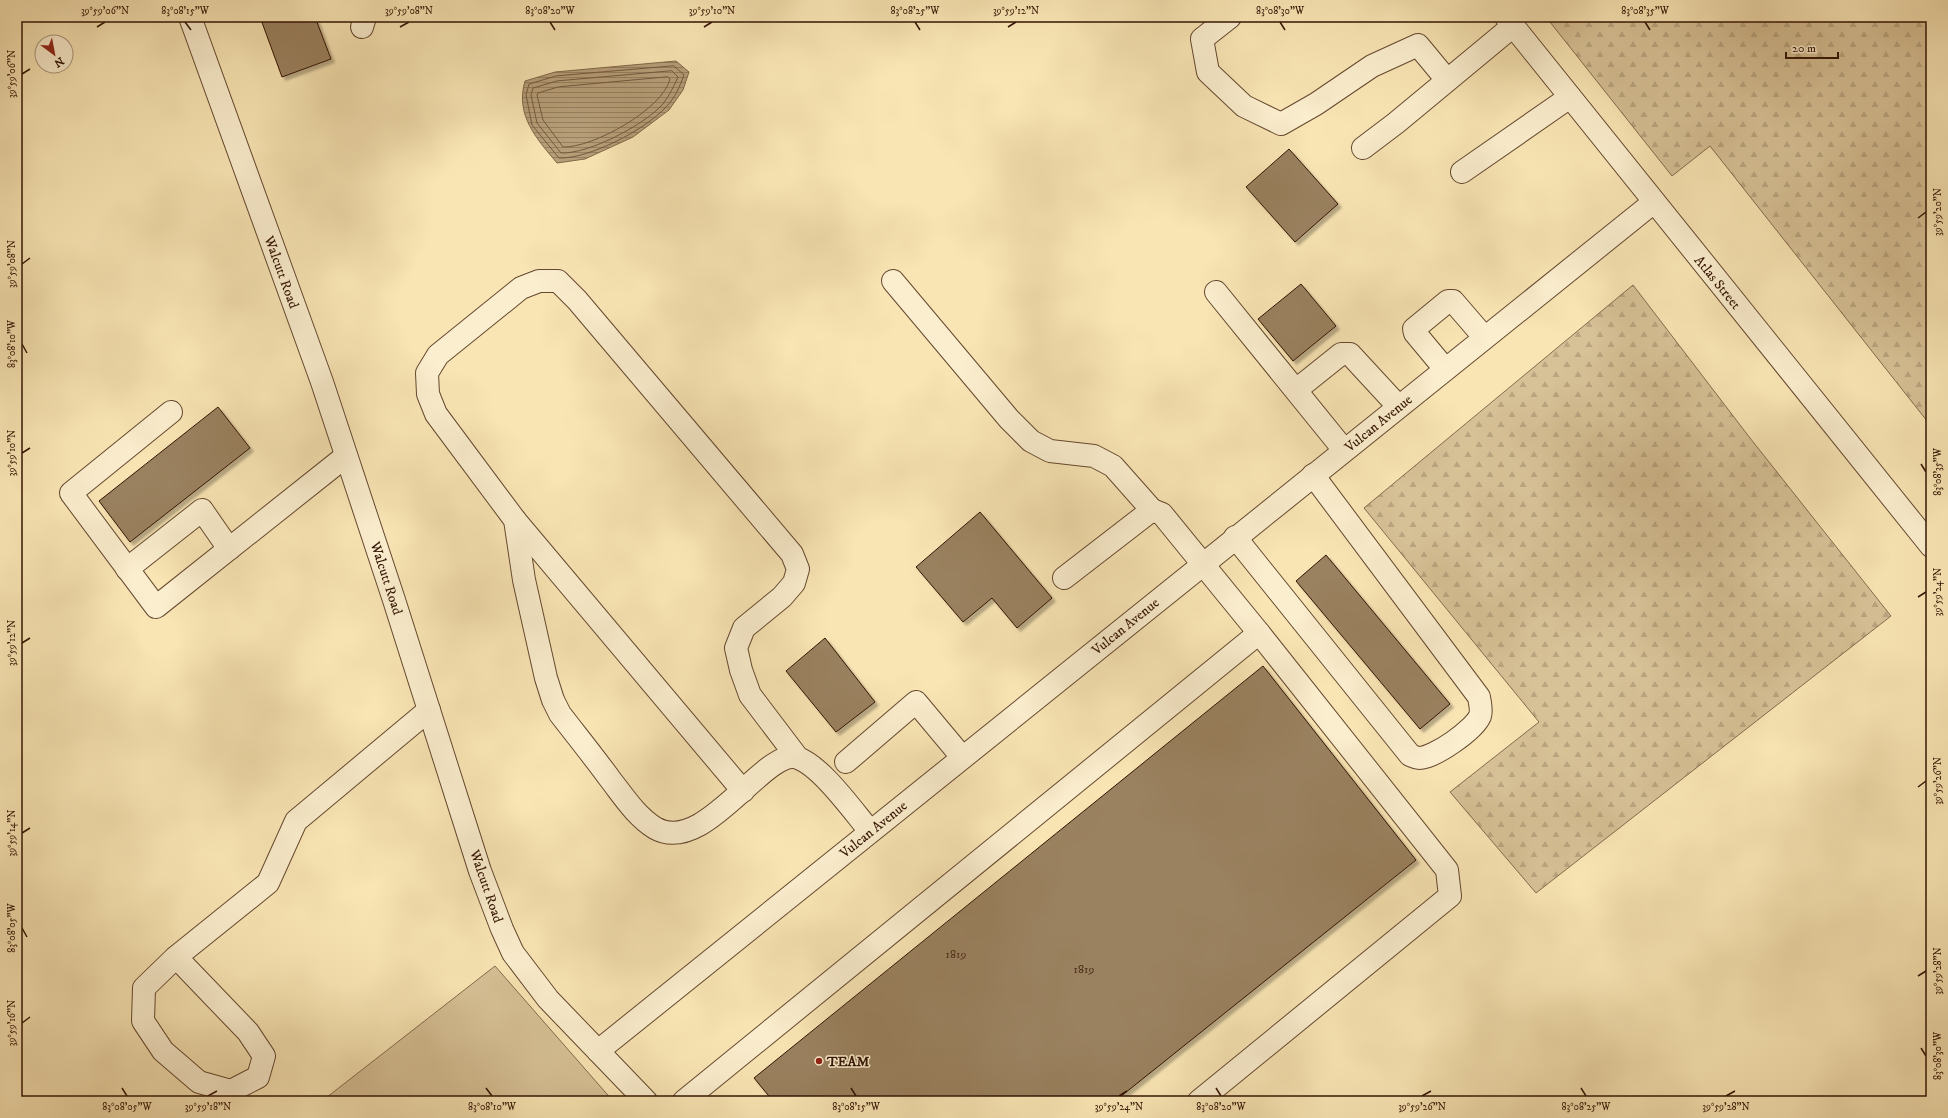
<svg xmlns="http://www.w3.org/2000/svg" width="1948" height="1118" font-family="'IM FELL DW Pica',serif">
  <defs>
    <pattern id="forest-firs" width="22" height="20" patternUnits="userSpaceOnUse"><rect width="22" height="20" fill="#d7c196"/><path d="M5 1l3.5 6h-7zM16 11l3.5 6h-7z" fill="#b9a580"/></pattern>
    <pattern id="water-rules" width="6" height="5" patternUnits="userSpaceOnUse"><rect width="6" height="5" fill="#b69e78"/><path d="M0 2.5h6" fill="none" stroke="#958060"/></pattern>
    <filter id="shadow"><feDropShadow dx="3.5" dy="3.5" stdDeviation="1" flood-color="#0004"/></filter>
  </defs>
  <rect width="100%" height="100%" fill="#f9e5b4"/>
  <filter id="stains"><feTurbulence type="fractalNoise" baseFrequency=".005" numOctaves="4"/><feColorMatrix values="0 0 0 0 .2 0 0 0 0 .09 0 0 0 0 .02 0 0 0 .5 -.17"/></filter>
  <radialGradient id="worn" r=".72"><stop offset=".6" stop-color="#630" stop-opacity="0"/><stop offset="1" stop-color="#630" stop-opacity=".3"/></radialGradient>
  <polygon fill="#d7c196" stroke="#856a4c" points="495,966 613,1101 322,1101"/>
  <g fill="url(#forest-firs)" stroke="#856a4c">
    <polygon points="1546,17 1931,17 1931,426 1710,146 1672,176"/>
    <polygon points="1633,285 1750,438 1891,616 1536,893 1450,792 1539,722 1364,508"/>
  </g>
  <path fill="url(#water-rules)" stroke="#826749" d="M676,61L689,72L683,90L669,110L633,137L585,159L557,163C536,138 515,115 525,81L555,72Z"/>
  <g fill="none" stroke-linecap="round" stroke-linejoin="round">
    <g stroke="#74593e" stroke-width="1">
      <path d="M674,66L684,75C680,86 675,98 666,107C645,130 589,159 559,158L532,125L526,95L529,84L556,76Z"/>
      <path d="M672,71L678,77C674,86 669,96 663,104C644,125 589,154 561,153L537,123L531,95L533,88L557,81Z"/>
      <path d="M668,77L670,79C663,109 593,148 563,147L543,120L537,95L538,93L558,87Z"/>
    </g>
  </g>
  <g fill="#9a815f" stroke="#331403" filter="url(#shadow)">
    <polygon points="260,17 315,17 331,59 282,77"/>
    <polygon points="1289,149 1338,204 1295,242 1246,187"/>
    <polygon points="1301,284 1336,326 1293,361 1258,319"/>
    <polygon points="218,407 250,448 130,542 99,501"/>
    <polygon points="980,512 1052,598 1017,628 992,598 963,622 916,567"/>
    <polygon points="1326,555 1450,704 1420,729 1296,581"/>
    <polygon points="825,638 875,702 836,732 786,671"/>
    <polygon points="1263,666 1416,860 1115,1101 773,1101 754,1078"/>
  </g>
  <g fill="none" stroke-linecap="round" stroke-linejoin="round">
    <g stroke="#64482f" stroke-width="24">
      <g id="minor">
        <polyline points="190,17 322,382 394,600 480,871 502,929 513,953 548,999 646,1101"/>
        <polyline points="1230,17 1202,39 1208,72 1244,106 1281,124 1316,104 1372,66 1418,45 1447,80"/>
        <polyline points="1506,17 1931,546"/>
        <polyline points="362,27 365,17"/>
        <polyline points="1363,148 1396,123 1513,26"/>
        <polyline points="1462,172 1570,97"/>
        <polyline points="893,281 1009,419 1031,441 1050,451 1094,456 1113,466 1152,510"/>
        <polyline points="1216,292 1344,450"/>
        <polyline points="1445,369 1415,333 1414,329 1448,301 1453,301 1484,337"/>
        <polyline points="1296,390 1341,354 1350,354 1398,406"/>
        <polyline points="171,412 71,493 156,607 346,456"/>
        <polyline points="515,520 743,791"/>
        <path d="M1235,537L1410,755C1413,756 1416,758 1419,758C1434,758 1474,730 1480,716C1482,710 1480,704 1479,697L1313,475"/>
        <polyline points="127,569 202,510 229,549"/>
        <polyline points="1064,578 1152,510 1162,514 1259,633 1447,870 1450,896 1199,1101"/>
        <path d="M797,757L750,695L741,670L736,648L744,628L782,597L794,583L798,569L792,554L577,300L558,281H539L521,288L438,355L427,373L428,394L436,414L515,520L524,580L546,678L553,700L560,714C577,736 594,757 610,779C624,797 636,816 655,828C705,857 765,746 798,758C822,767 853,811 870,831"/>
        <polyline points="846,762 916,702 962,757"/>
        <polyline points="176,957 248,1032 264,1056 258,1077 231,1091 199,1082 163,1051 143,1021 144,988 176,957 268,883 296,821 429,710"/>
        <polyline points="598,1051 1654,202"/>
        <polyline points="684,1101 1259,633"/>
      </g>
    </g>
    <use href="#minor" stroke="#fbeece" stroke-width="22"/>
  </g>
  <path fill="none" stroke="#331403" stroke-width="1.5" d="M185,22L191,30M550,22L555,30M915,22L920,30M1280,22L1285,30M1645,22L1650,30M97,27L105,22M400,27L409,22M704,27L712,22M1008,27L1016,22M22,74L30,69M1918,218L1926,212M22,264L30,258M22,344L27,353M22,453L30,448M1921,464L1926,472M1918,597L1926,592M22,643L30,638M1918,787L1926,781M22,833L30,828M22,928L27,937M1918,976L1926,971M22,1023L30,1017M1921,1048L1926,1056M122,1088L127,1096M486,1088L492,1096M851,1088L856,1096M1216,1088L1221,1096M1581,1088L1586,1096M208,1096L217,1091M1119,1096L1127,1091M1422,1096L1431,1091M1726,1096L1735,1091"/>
  <circle fill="#8f2418" stroke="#fbeece" stroke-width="1.5" cx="819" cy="1061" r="4"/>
  <g text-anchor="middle" stroke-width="3" stroke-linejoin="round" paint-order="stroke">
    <g font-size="12" fill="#4d2f1a">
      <text x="956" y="958">1819</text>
      <text x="1084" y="973">1819</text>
    </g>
    <g font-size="14" fill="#331403" stroke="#fbeece">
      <text transform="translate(282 272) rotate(70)" y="5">Walcutt Road</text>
      <text transform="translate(1718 282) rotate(51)" y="5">Atlas Street</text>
      <text transform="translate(1378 423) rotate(-39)" y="5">Vulcan Avenue</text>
      <text transform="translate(387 578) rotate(72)" y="5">Walcutt Road</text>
      <text transform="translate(1125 626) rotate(-39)" y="5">Vulcan Avenue</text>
      <text transform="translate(873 829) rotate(-39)" y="5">Vulcan Avenue</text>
      <text transform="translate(487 886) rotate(71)" y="5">Walcutt Road</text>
    </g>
    <g font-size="14" font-weight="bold" fill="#331403" stroke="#fbeece" text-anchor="start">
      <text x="827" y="1066">TEAM</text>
    </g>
  </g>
  <rect width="1948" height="1118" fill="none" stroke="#f9e5b4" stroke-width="44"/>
  <g transform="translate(54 54) rotate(148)"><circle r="19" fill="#fbeece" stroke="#ab977d"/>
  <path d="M0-3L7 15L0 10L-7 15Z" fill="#8f2418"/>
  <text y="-6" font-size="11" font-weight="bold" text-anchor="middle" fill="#331403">N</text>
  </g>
  <path d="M1786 52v6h52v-6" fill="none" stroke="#331403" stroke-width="2"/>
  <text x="1792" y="52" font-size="12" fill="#331403" stroke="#fbeece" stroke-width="3" paint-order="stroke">20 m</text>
  <rect x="22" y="22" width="1904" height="1074" fill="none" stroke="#331403" stroke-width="1.5"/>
  <g font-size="10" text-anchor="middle" fill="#331403">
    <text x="105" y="14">39°59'06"N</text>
    <text x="185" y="14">83°08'15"W</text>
    <text x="409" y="14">39°59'08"N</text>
    <text x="550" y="14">83°08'20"W</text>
    <text x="712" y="14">39°59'10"N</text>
    <text x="915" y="14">83°08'25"W</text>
    <text x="1016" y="14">39°59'12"N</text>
    <text x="1280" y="14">83°08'30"W</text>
    <text x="1645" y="14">83°08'35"W</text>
    <text transform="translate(11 74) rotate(-90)" y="4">39°59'06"N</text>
    <text transform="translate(1937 212) rotate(-90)" y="4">39°59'20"N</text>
    <text transform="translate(11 264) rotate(-90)" y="4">39°59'08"N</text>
    <text transform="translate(11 344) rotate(-90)" y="4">83°08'10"W</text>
    <text transform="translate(11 453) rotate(-90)" y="4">39°59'10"N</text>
    <text transform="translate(1937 472) rotate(-90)" y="4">83°08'35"W</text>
    <text transform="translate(1937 592) rotate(-90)" y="4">39°59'24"N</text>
    <text transform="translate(11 643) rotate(-90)" y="4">39°59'12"N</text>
    <text transform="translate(1937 781) rotate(-90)" y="4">39°59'26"N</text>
    <text transform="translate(11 833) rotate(-90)" y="4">39°59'14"N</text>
    <text transform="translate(11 928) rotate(-90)" y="4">83°08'05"W</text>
    <text transform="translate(1937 971) rotate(-90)" y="4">39°59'28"N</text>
    <text transform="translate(11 1023) rotate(-90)" y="4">39°59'16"N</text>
    <text transform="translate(1937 1056) rotate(-90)" y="4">83°08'30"W</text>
    <text x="127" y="1110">83°08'05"W</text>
    <text x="208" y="1110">39°59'18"N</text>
    <text x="492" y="1110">83°08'10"W</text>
    <text x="856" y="1110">83°08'15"W</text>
    <text x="1119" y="1110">39°59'24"N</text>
    <text x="1221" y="1110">83°08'20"W</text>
    <text x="1422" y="1110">39°59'26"N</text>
    <text x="1586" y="1110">83°08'25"W</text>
    <text x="1726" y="1110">39°59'28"N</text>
  </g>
  <rect width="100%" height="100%" filter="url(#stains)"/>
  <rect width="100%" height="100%" fill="url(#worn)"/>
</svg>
